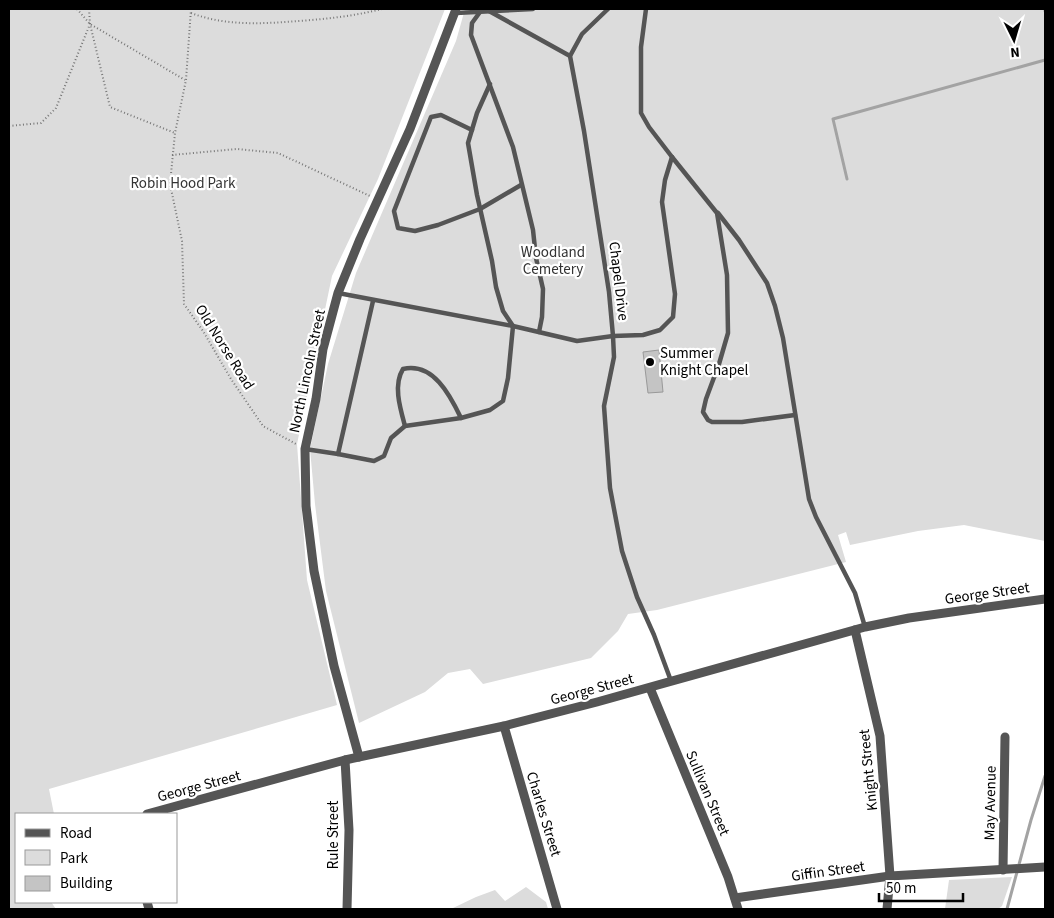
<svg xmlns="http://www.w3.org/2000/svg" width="1054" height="918" font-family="'Source Sans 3',sans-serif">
  <rect width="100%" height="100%" fill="#fff"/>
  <g fill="#dcdcdc">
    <polygon points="9,9 445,9 378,179 332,276 297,444 307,580 337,705 49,789 54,814 16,814 16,902 51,902 56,909 9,909"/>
    <polygon points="465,9 1045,9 1045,541 964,525 918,531 850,545 846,532 838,535 846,562 657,610 628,614 618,631 591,658 483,684 470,669 448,673 425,692 359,723 326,591 315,504 310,449 328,364 356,273 456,41"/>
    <polygon points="1012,877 1002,906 998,909 945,909 949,880"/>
    <polygon points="526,887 546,902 548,909 451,909 476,897 495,890 505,901"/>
  </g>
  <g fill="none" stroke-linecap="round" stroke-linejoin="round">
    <g stroke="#a3a3a3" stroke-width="3">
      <polyline points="1045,9 1045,11"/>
      <polyline points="847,179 833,119 1045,60"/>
      <polyline points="1007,909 1031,820 1045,776"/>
    </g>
  </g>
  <polygon fill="#c4c4c4" stroke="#999" points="659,350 663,392 648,393 643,352"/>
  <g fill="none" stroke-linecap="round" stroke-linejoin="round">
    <g stroke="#777" stroke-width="2" stroke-dasharray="1 2.5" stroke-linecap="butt">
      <polyline points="77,9 90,24 185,80"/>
      <polyline points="89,9 90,24 110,107 175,133"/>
      <polyline points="191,9 186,80 175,133 170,184 182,241 184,304 203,331 231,379 263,426 296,444"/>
      <path d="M191,13C225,26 262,24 298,21C327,19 354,16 382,9"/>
      <polyline points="9,126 41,123 56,108 90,24"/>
      <polyline points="172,155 237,149 278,153 370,196"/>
    </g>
    <g stroke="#555" stroke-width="4.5">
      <polyline points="489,9 489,11 570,56"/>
      <polyline points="608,9 582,34 570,56 584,131 609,292 613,336 614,357 604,406 610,488 622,551 637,597 654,635 671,681"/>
      <polyline points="646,9 641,47 641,113 649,127 672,157 717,213 727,275 728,333 719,364 706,399 703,412 708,420 712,422 742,422 795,415"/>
      <polyline points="480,12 472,23 471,35 513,147 533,230 536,258 543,289 542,317 539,332"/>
      <polyline points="456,13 533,9"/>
      <polyline points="472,130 441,115 431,117 394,211 398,228 415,231 438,225 480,209 521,185"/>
      <polyline points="718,213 739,240 767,283 775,306 783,338 809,499 816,517 855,593 865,627"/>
      <polyline points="338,293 513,326 577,341 613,336 643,335 660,330 673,317 675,294 662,202 665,180 672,157"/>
      <path d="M405,426C400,408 393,385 403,369C433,362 450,395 461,418"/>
      <polyline points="305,449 338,454 374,461 384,456 391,438 405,426 461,418 490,410 503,401 508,378 513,326 503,311 496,287 492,261 477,195 468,143 477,113 490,84"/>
      <polyline points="338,454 373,301"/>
    </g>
    <g stroke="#555" stroke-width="9">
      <polyline points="855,630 880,736 890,876 887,909"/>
      <polyline points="650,688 728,877 738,909"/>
      <polyline points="504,726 557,909"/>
      <polyline points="359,757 334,666 314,571 306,506 305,449 316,399 323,349 338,293 360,239 410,129 456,9"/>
      <polyline points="345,760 349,830 347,909"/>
      <polyline points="147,814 345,760 504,726 597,702 865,627 909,618 1045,599"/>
      <polyline points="1003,870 1005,737"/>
      <polyline points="735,898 890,876 1045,867"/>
      <polyline points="147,902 149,909"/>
    </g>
  </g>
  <circle fill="#000" stroke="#fff" stroke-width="2" cx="650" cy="362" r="5"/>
  <g text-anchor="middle" stroke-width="4.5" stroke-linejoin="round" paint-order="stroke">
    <g font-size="15" fill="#333" stroke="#fff">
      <text x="183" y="188">Robin Hood Park</text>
      <text x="553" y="257">Woodland<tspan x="553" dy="17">Cemetery</tspan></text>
    </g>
    <g font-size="15" fill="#000" stroke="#fff">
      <text transform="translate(619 281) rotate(83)" y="5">Chapel Drive</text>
      <text transform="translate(225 347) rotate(58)" y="5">Old Norse Road</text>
      <text transform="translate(307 371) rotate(-78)" y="5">North Lincoln Street</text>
      <text transform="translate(987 593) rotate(-8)" y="5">George Street</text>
      <text transform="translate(592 689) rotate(-15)" y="5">George Street</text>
      <text transform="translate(868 770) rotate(-96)" y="5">Knight Street</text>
      <text transform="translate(199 786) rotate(-15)" y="5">George Street</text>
      <text transform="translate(708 793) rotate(67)" y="5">Sullivan Street</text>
      <text transform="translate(990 803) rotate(-89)" y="5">May Avenue</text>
      <text transform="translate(544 814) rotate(73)" y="5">Charles Street</text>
      <text transform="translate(333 835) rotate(-90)" y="5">Rule Street</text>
      <text transform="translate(828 871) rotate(-8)" y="5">Giffin Street</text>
    </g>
    <g font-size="15" fill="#000" stroke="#fff" text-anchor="start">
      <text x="660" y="358">Summer<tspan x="660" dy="17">Knight Chapel</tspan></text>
    </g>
  </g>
  <rect width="1054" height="918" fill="none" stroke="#000000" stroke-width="20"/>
  <rect x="15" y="813" width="162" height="90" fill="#ffffff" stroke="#999999"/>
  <rect x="25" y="829" width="25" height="8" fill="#555555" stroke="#999999"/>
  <text x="60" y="838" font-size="15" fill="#000000">Road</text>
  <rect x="25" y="850" width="25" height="15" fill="#dcdcdc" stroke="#999999"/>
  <text x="60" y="863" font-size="15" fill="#000000">Park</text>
  <rect x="25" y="876" width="25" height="15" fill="#c4c4c4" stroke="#999999"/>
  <text x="60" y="888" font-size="15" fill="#000000">Building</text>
  <g transform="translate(1014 40) rotate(175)" stroke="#ffffff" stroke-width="4" paint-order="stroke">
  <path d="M0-4L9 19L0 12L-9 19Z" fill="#000000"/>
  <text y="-8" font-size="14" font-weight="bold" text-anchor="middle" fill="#000000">N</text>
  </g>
  <path d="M879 893v8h84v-8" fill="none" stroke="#000000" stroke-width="2.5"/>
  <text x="886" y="893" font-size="15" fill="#000000" stroke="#ffffff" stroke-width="4" paint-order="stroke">50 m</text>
</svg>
